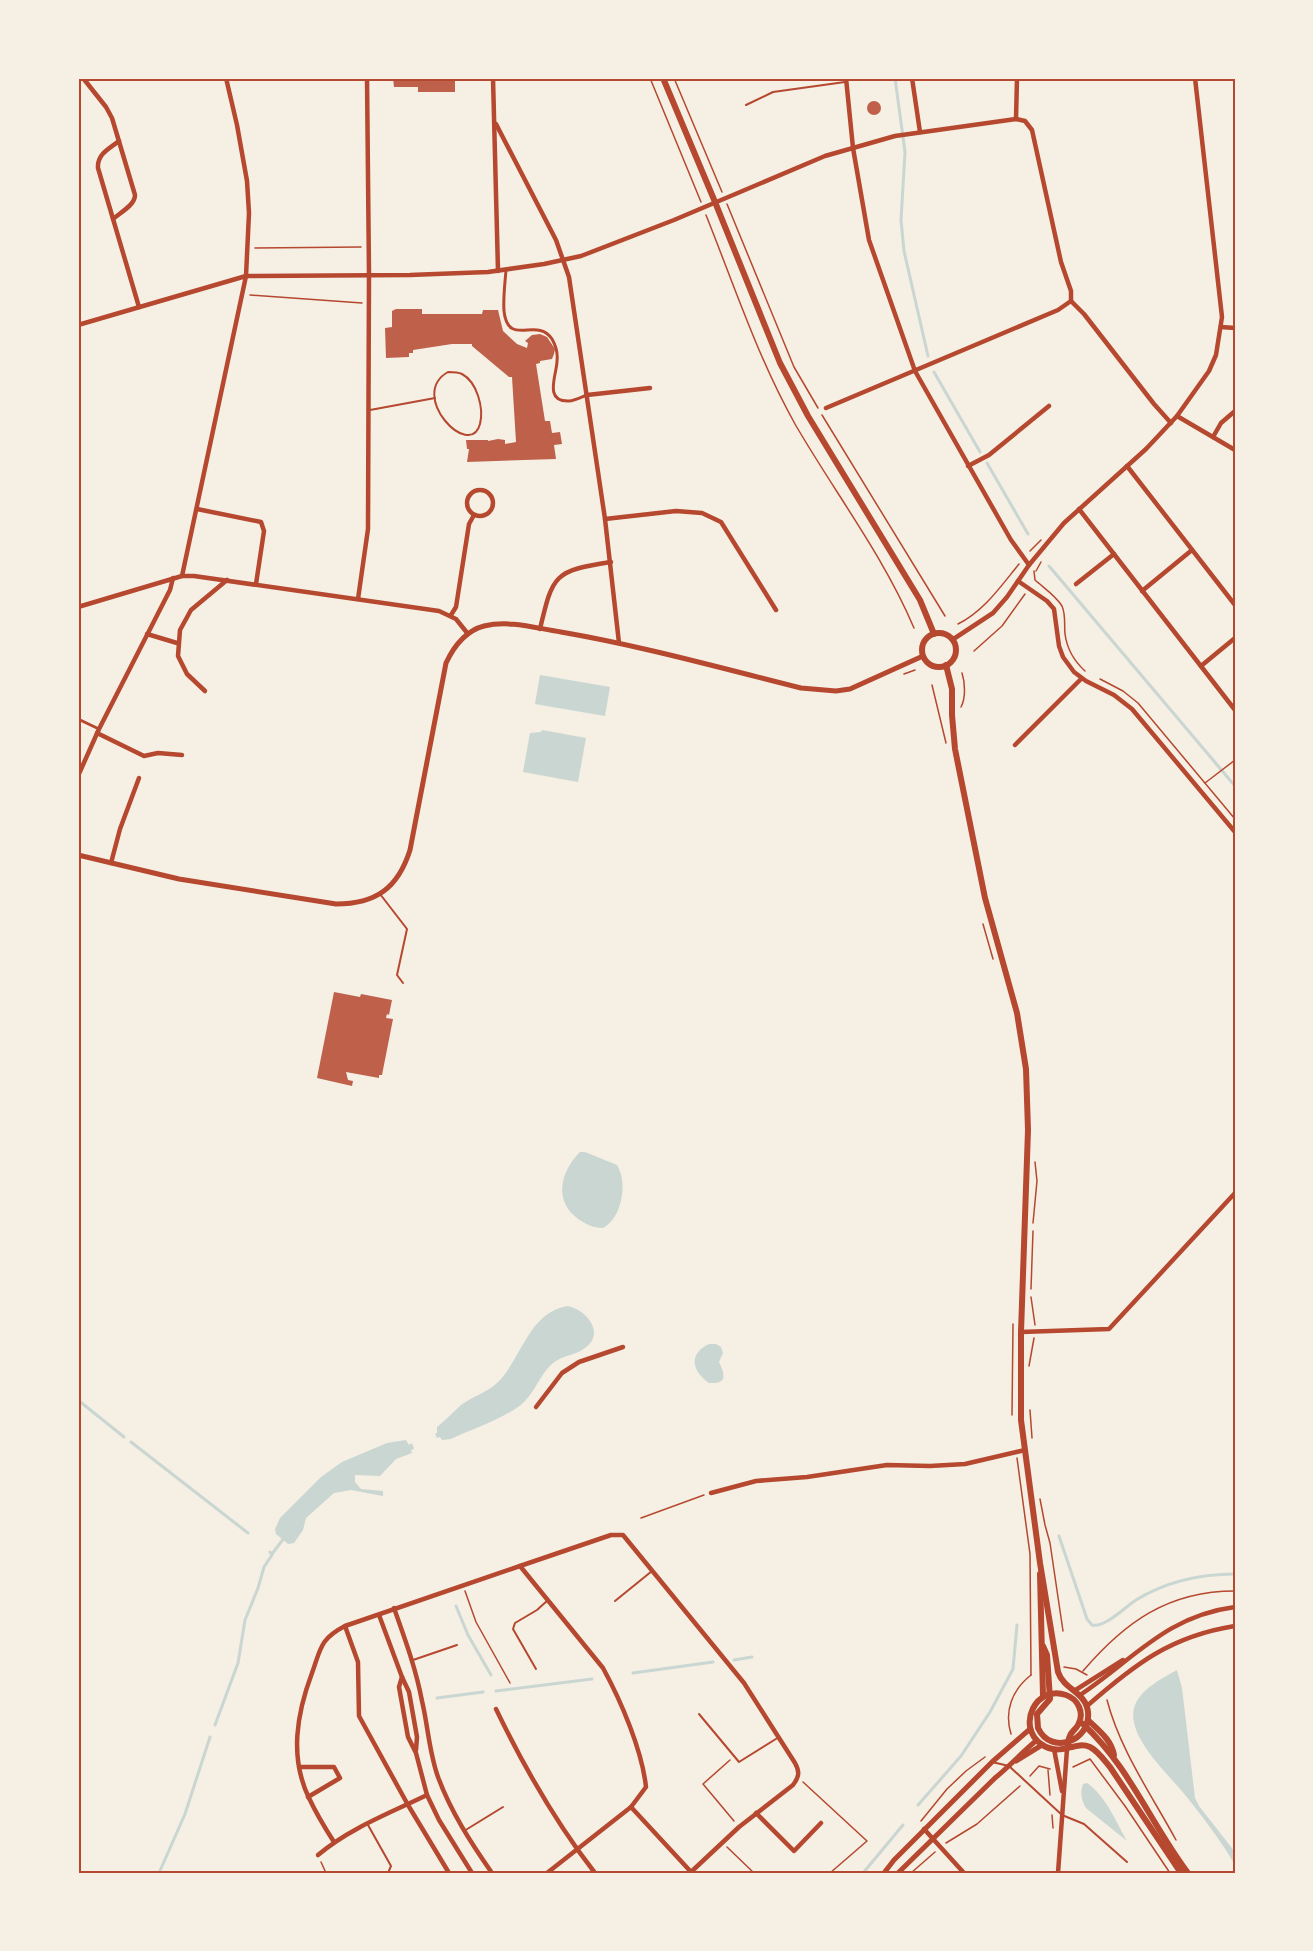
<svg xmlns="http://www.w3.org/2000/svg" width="1313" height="1951" font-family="'Source Sans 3',sans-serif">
  <rect width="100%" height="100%" fill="#f6efe4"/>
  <g fill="#c9d6d2">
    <polygon points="540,675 610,687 605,716 535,704"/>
    <polygon points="542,730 586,738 578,782 523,772 530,733 541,732"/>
    <path d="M580,1152H585L617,1165C628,1182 622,1218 603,1228C593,1228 585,1224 577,1218C553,1200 561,1171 580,1152Z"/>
    <path d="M567,1306C586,1309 606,1333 585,1348C576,1355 565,1355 556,1361C542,1370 536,1390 525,1401C511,1416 470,1430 451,1439L442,1440L440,1437L437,1438L435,1434L437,1433V1427C446,1420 453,1412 461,1405C473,1396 486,1393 497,1383C522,1359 528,1313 567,1306Z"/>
    <path d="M709,1344H716L721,1347L723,1353L719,1362C725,1375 728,1384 709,1383C692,1371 688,1354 709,1344Z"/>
    <polygon points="406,1440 409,1445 412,1443 414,1449 411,1450 412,1453 396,1459 380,1476 355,1475 355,1482 361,1489 383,1491 383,1496 351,1490 334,1493 306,1518 303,1530 294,1543 288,1544 276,1534 275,1529 280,1518 321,1477 342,1462 387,1443"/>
    <path d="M1177,1670L1182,1688L1195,1798L1199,1806L1235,1852V1865C1220,1839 1200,1813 1181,1790C1165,1771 1124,1733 1135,1705C1142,1688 1163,1678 1177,1670Z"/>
    <path d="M1087,1783C1106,1796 1116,1822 1127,1841L1086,1808C1081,1800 1080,1792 1083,1784Z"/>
  </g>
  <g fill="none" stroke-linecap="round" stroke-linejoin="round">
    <g stroke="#c9d6d2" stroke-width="3">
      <polyline points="895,78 905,152 901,220 904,251 928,356"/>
      <polyline points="934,372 980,452"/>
      <polyline points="987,463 1028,534"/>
      <polyline points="1049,566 1235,786"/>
      <polyline points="78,1400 124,1437"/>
      <polyline points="131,1442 248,1533"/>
      <path d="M1059,1536L1087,1619L1092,1625C1105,1628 1125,1607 1136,1600C1167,1581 1199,1574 1235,1574"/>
      <polyline points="272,1554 284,1538"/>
      <polyline points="456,1606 468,1635 491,1675"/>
      <polyline points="734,1660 752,1657"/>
      <polyline points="633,1673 713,1662"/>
      <polyline points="496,1691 592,1679"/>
      <polyline points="437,1698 483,1692"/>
      <polyline points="215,1725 238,1663 245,1620 258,1588 264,1567 272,1555 270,1552"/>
      <polyline points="918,1805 961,1756 990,1712 1013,1669 1017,1625"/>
      <polyline points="159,1873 185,1814 210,1737"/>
      <polyline points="863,1873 903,1825"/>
    </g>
  </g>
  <g fill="#bf614a">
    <polygon points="393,78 455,79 455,92 418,92 418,87 394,87"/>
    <circle cx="874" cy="108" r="7"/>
    <polygon points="396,309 422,309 422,314 482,314 483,310 498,310 503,331 517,344 527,348 528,343 525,341 532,335 540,334 547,337 555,349 554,354 552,359 540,361 540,363 536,364 545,421 550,421 552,433 560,432 562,444 554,445 556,459 467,462 469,449 467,449 466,440 488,440 488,441 498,439 505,440 505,444 516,442 512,377 509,377 472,346 472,344 452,344 413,350 413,353 409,353 409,357 386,358 385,328 392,327 392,311"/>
    <polygon points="334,992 360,997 361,994 392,1000 389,1015 387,1014 386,1018 393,1019 382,1075 379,1075 379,1078 346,1072 348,1080 353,1081 352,1086 317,1078"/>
  </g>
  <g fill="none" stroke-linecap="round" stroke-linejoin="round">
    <g stroke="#b5482f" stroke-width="1.5">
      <polyline points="650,78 701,202"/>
      <polyline points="674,78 722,192"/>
      <polyline points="727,204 794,367 818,408"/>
      <path d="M706,215C734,285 758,358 795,424C835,493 883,555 914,628"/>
      <polyline points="255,248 361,247"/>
      <polyline points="250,295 362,303"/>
      <polyline points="822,415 945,616"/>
      <polyline points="1030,551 1041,540"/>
      <path d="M1034,571L1035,580C1044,588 1056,596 1062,606C1066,615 1064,625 1065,634C1067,649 1074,661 1085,671"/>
      <polyline points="1036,571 1041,562"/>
      <path d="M958,624C984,611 1001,586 1019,564"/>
      <polyline points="974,651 1002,626 1025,594"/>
      <polyline points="904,674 915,670"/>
      <polyline points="1100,679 1123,691 1138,703 1235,819"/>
      <polyline points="932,685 946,743"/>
      <path d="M961,707C966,698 965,682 962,673"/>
      <polyline points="1205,783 1235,760"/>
      <polyline points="983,924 993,959"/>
      <polyline points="1033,1223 1037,1181 1035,1162"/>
      <polyline points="1031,1289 1033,1231"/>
      <polyline points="1031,1297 1035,1325"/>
      <polyline points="1029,1366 1034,1338"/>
      <polyline points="1030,1410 1032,1438"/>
      <polyline points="1012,1415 1013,1324"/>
      <polyline points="1017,1458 1030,1554 1031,1675"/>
      <polyline points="1040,1499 1045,1525 1050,1543 1063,1631"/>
      <polyline points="641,1518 704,1495"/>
      <polyline points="465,1591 476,1622 510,1683"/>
      <polyline points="1064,1667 1076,1669 1087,1675"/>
      <path d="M1083,1671C1125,1622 1168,1591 1235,1591"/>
      <path d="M1107,1700C1120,1750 1151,1794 1176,1840"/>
      <path d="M1011,1734C1004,1711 1012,1690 1031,1675"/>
      <polyline points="730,1760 703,1784 734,1821"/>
      <polyline points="1073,1767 1090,1759 1125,1806 1170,1873"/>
      <polyline points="1048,1770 1050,1795"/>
      <polyline points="1030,1776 1039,1766 1050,1769"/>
      <polyline points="803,1782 867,1841 830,1873"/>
      <polyline points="1052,1815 1053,1828"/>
      <polyline points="921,1821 947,1789 966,1771 985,1757"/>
      <polyline points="946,1843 977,1824 1020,1786"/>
      <polyline points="727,1847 754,1873"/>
      <polyline points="321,1862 326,1873"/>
      <polyline points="911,1873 935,1852"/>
    </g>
    <g stroke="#b5482f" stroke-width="2">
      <polyline points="746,105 773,92 845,82"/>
      <path d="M448,372C452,372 458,372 462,374C477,382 484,408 480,424C470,461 407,395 448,372Z"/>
      <polyline points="370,410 435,398"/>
      <polyline points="380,894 407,929 397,975 403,983"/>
      <polyline points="615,1601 652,1571"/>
      <polyline points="413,1660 457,1645"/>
      <polyline points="536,1669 513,1629 515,1623 537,1610 548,1600"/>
      <polyline points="699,1714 739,1762 779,1737"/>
      <polyline points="992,1762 1009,1766 1062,1815 1084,1824 1127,1862"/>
      <polyline points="368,1825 391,1866 388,1873"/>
      <polyline points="464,1831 503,1807"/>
    </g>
    <g stroke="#b5482f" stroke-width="3">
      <path d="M506,270C505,283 503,298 504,311C508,348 537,316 552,339C556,346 558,353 557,361C557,374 543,402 569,401C574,401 582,397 587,395"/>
      <polyline points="78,719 99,729"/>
    </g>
    <g stroke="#b5482f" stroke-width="4.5">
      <path d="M83,78L106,107L112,118L135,195C135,205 121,212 113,219"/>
      <polyline points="493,78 498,271"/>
      <polyline points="846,78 853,148 869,240 915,371 1011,540 1029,565"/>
      <polyline points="912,78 920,132"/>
      <polyline points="1016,119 1017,78"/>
      <polyline points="496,124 556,240 569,277 605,519 619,643"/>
      <path d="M119,141C109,149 97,154 98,168L139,307"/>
      <polyline points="1071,301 1084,314 1154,404 1171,423"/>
      <polyline points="78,325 246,276 410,275 488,272 544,264 581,256 674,220 825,156 895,136 1016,119 1025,121 1032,130 1061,262 1071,291 1071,301"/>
      <polyline points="1221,327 1235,328"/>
      <polyline points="587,395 650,388"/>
      <polyline points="826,408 1058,310 1071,301"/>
      <polyline points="1177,416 1235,450"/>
      <polyline points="1213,437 1221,423 1235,411"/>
      <polyline points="968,466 989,455 1049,406"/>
      <polyline points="1127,466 1235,605"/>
      <circle cx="480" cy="503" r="13"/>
      <polyline points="197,509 261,522 264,531 256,584"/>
      <polyline points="1079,509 1235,710"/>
      <polyline points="605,519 676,511 702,513 721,522 776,610"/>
      <polyline points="182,576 246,276 249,213 247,181 237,125 226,78"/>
      <polyline points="1018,581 1047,601 1054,609 1059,646 1063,657 1074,672 1086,681 1114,695 1132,709 1235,832"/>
      <polyline points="1076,584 1114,554"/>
      <polyline points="1142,591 1192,550"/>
      <polyline points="358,599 368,529 369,274 367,78"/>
      <polyline points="78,607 182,576 194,576 439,611 456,619 468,634"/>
      <polyline points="451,615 456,607 469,524 474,515"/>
      <path d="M540,629C553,574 554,571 611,562"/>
      <polyline points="147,634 177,643"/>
      <polyline points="952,640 993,613 1007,597 1029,565 1064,523 1146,449 1177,416 1209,371 1216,355 1222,317 1195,78"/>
      <polyline points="1201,666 1235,638"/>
      <polyline points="205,691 187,674 178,656 180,630 191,610 227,580"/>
      <polyline points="97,733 144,756 158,753 182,755"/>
      <polyline points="1015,745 1081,679"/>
      <polyline points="78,776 99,729 170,590 173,578"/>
      <polyline points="111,863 120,829 139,778"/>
      <polyline points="1021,1332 1109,1329 1235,1193"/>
      <polyline points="536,1407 562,1373 579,1362 623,1347"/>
      <polyline points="711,1493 756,1481 807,1477 887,1465 930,1466 965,1464 1025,1450"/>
      <path d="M520,1566L611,1535H623L744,1683L795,1763C800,1772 799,1777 793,1785L739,1827L691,1872"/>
      <path d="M394,1608C405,1639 416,1669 422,1701C428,1726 429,1752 438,1777C451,1812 471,1843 492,1873"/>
      <polyline points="379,1615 402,1677 409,1692 417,1737 416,1750"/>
      <polyline points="402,1677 399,1687 408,1737 416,1753 427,1795 439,1820 472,1873"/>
      <polyline points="1074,1691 1123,1660"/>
      <path d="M1080,1695C1134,1659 1166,1616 1235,1607"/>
      <path d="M1087,1706C1135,1664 1171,1636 1235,1626"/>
      <path d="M496,1709C524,1767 556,1823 595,1873"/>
      <polyline points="1054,1749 1062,1791"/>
      <polyline points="299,1767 334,1767 340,1778 308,1797"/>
      <polyline points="631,1807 692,1873"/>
      <polyline points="756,1813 794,1851 821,1823"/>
      <polyline points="924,1829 964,1873"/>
      <path d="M334,1842C325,1828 316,1813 309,1798C289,1757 297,1713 312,1673C321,1648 320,1639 345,1626"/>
      <path d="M318,1855C350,1828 390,1813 427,1795"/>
      <path d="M449,1873L408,1805L359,1716L358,1662L345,1626L520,1566L603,1668C621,1701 642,1750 646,1787L631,1807L547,1873"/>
      <polyline points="1058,1873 1067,1749"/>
    </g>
    <g stroke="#b5482f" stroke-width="5">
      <path d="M78,855L179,879L336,904C376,904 398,888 410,850L446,663C454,646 465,631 484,626C509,620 535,628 561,632C642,646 721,668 801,688L836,691L850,689L923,656"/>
      <polyline points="1016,1761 1042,1745"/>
      <polyline points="884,1873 894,1860 992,1762 1030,1729"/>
      <path d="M898,1873L995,1778C1010,1766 1022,1752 1037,1740"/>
    </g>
    <g stroke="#b5482f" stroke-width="6">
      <polyline points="663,78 715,202 780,363 808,416 920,600 934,634"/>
      <circle cx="939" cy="650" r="17"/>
      <path d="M946,665L952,689V715L955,749L985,898L1017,1013L1026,1069L1028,1130L1021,1332V1420L1040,1563L1058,1672C1064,1690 1086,1692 1088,1712C1091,1741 1051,1756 1038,1728L1037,1714L1050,1699L1047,1655L1043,1646"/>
      <polyline points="1040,1574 1043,1696"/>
      <path d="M1088,1720C1099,1731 1111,1739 1114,1755"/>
      <path d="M1083,1724C1129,1766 1151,1824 1188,1873"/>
      <path d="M1067,1749C1068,1745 1068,1739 1070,1736C1071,1732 1076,1729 1078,1725C1085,1713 1078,1699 1066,1695C1036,1684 1016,1726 1041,1744C1061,1758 1074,1740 1090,1747C1098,1751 1104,1760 1110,1767L1181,1873"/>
    </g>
  </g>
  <rect width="1313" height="1951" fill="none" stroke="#f6efe4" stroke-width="159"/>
  <rect x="80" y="80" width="1154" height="1792" fill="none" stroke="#b5482f" stroke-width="2"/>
</svg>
